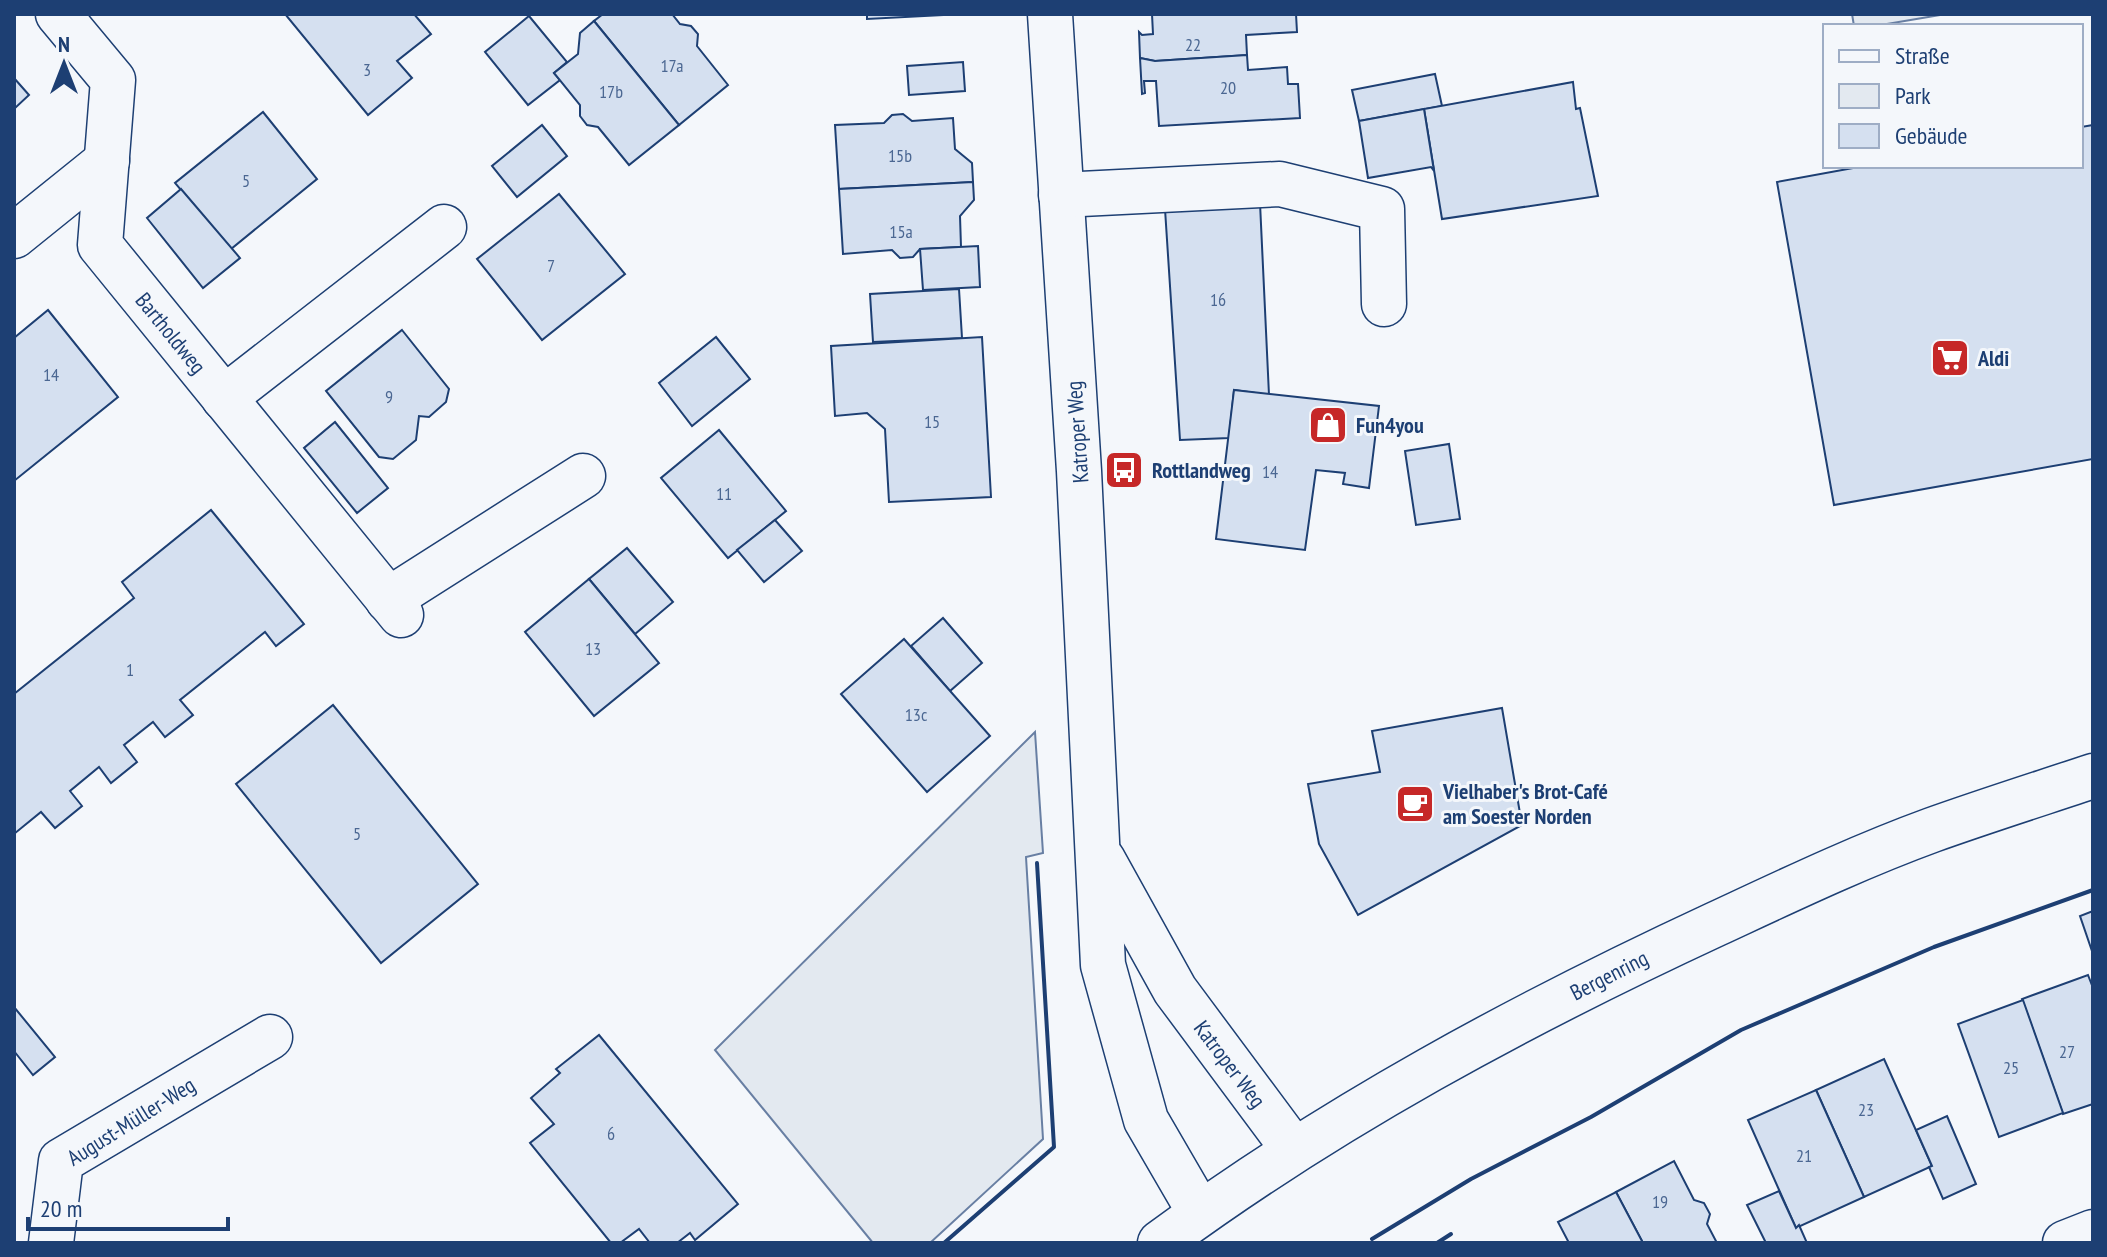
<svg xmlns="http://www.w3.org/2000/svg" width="2107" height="1257" font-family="'PT Sans Narrow',sans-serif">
  <rect width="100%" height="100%" fill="#f4f7fb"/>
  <g fill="#e3e9f0" stroke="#687fa3" stroke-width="2">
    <polygon points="1852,14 1946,14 1875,26 1854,26"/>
    <polygon points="1035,732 1043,853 1026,857 1043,1139 930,1243 873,1243 715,1050"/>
  </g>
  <g fill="#d5e0f0" stroke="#1d3f73" stroke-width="2">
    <polygon points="285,14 414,14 431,34 397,61 412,78 368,115"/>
    <polygon points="603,14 672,14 680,24 691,26 698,34 697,46 728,85 679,125 594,21"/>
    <polygon points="867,14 963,14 867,19"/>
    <polygon points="1152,14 1296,14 1297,32 1246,35 1247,55 1155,61 1140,58 1139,32 1142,35 1153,34"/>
    <polygon points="529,16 567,62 554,73 560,80 528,105 485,52"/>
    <polygon points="594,21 679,125 629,165 598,127 587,125 580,116 580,105 554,73 578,54 580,33"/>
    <polygon points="1247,55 1248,70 1287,67 1288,84 1298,84 1300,118 1159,126 1156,81 1144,81 1145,93 1142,94 1140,58 1155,61"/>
    <polygon points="963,62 965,91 909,95 907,66"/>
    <polygon points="1435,74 1442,106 1359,121 1352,90"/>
    <polygon points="14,78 29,95 14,109"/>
    <polygon points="1573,82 1576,109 1580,108 1598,196 1442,219 1424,109"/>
    <polygon points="1424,109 1434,171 1431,167 1368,178 1359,121"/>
    <polygon points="263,112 317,179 231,249 175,183"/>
    <polygon points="903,114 912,121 953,118 955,149 972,163 973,182 839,189 835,125 884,123 892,115"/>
    <polygon points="542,125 567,156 517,197 492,166"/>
    <polygon points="2093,125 2093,459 1834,505 1777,182 1864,166 2081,166 2081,127"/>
    <polygon points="973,182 974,200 960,216 961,247 920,249 913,257 900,258 892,250 843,254 839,189"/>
    <polygon points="181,189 240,258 203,288 147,218"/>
    <polygon points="559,194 625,274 542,340 477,259"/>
    <polygon points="1260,203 1269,395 1234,390 1229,438 1180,440 1165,209"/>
    <polygon points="978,246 980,287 923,290 920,249"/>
    <polygon points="959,289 962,338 873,342 870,294"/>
    <polygon points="48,310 118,397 14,481 14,338"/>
    <polygon points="402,330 449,389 446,402 429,417 419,416 416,440 393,459 379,457 326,391"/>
    <polygon points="716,337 750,379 692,426 659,383"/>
    <polygon points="982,337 991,497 889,502 885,429 867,413 835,416 831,346"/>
    <polygon points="1234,390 1379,406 1369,488 1343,484 1345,473 1316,470 1305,550 1216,539"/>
    <polygon points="335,422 388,488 357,513 304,448"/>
    <polygon points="719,430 786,511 728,558 661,478"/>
    <polygon points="1449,444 1460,519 1416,525 1405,451"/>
    <polygon points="211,510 304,624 276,646 265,632 180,700 193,715 165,737 153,722 124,745 137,762 111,783 99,767 70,791 82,806 55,828 41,812 14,834 14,694 134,598 122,582"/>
    <polygon points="775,520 802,551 764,582 737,550"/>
    <polygon points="627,548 673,602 635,634 589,579"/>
    <polygon points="589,579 659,663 594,716 525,632"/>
    <polygon points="943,618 982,663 950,691 911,646"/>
    <polygon points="904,639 990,736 927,792 841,694"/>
    <polygon points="333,705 478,884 381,963 236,784"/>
    <polygon points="1502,708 1522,825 1358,915 1319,844 1308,784 1380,772 1372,731"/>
    <polygon points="2093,911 2093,954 2080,916"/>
    <polygon points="2088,975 2093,988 2093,1104 2063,1114 2022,999"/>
    <polygon points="2023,1000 2063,1113 1999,1137 1958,1024"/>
    <polygon points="14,1007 55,1057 33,1075 14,1051"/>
    <polygon points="599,1035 738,1204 695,1240 690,1233 677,1243 650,1243 639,1229 620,1243 611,1243 530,1143 554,1124 531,1098 560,1073 556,1069"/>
    <polygon points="1884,1059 1932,1166 1864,1197 1816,1090"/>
    <polygon points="1816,1090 1864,1197 1796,1228 1748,1120"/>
    <polygon points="1947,1116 1976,1184 1943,1199 1929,1167 1932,1166 1916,1130"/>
    <polygon points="1674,1161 1694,1200 1704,1203 1710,1214 1707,1224 1717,1243 1643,1243 1616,1192"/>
    <polygon points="1779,1191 1796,1228 1799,1225 1807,1243 1766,1243 1747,1205"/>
    <polygon points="1616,1192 1643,1243 1569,1243 1558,1222"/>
  </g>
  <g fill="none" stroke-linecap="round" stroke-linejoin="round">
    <g stroke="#1d3f73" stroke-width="47">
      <g id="minor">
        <polyline points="58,14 113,80 100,245 401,615"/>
        <polyline points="1050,14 1079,471 1103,965 1146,1120 1200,1213"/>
        <polyline points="1061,195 1280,184 1382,209 1384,304"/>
        <polyline points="14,236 107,161"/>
        <polyline points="224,398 444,227"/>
        <polyline points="388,600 583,476"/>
        <polyline points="1103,860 1175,990 1294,1150"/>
        <polyline points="51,1243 61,1161 270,1037"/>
        <polyline points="2065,1243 2093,1232"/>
      </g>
    </g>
    <g stroke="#1d3f73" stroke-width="47">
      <path id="major" d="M1160,1243C1332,1116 1522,1014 1716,924C1787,891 1858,857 1932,830C1985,811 2039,794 2093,776"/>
    </g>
    <use href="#minor" stroke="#f4f7fb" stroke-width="44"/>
    <use href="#major" stroke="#f4f7fb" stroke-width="44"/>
    <g stroke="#1d3f73" stroke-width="4">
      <polyline points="1372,1239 1471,1179 1591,1117 1741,1030 1934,947 2093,890"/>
      <polyline points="944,1243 1054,1147 1037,863"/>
      <polyline points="1437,1243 1451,1234"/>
    </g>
  </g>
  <defs>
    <g id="supermarket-square" transform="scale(2)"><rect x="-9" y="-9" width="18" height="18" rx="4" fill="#c62828" stroke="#f4f7fb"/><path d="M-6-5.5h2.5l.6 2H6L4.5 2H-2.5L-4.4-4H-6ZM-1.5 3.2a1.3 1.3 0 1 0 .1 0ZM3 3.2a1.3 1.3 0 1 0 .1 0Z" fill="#fff"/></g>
    <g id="shop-square" transform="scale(2)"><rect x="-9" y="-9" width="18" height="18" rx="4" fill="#c62828" stroke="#f4f7fb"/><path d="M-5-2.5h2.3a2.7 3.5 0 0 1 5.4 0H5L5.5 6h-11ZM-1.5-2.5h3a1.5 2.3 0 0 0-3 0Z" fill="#fff"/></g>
    <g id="bus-square" transform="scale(2)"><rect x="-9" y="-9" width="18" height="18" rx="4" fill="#c62828" stroke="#f4f7fb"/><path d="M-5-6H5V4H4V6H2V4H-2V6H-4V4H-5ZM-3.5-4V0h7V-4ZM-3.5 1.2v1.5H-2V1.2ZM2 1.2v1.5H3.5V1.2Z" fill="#fff"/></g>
    <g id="cafe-square" transform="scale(2)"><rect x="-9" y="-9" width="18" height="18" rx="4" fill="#c62828" stroke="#f4f7fb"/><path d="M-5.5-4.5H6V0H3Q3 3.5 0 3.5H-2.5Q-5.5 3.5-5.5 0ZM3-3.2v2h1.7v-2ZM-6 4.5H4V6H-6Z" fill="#fff"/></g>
  </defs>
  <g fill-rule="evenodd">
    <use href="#supermarket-square" x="1950" y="358"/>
    <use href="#shop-square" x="1328" y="425"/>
    <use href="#bus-square" x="1124" y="470"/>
    <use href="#cafe-square" x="1415" y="804"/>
  </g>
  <g text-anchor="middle" stroke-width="6" stroke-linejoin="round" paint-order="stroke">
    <g font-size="18" fill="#4b6792">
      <text x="1193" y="51">22</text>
      <text x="672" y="72">17a</text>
      <text x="367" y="76">3</text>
      <text x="1228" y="94">20</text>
      <text x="611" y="98">17b</text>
      <text x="900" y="162">15b</text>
      <text x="246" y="187">5</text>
      <text x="901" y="238">15a</text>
      <text x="551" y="272">7</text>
      <text x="1218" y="306">16</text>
      <text x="51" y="381">14</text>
      <text x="389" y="403">9</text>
      <text x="932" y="428">15</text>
      <text x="1270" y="478">14</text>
      <text x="724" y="500">11</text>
      <text x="593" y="655">13</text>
      <text x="130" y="676">1</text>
      <text x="916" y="721">13c</text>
      <text x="357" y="840">5</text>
      <text x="2067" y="1058">27</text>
      <text x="2011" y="1074">25</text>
      <text x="1866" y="1116">23</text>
      <text x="611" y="1140">6</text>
      <text x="1804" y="1162">21</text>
      <text x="1660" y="1208">19</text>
    </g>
    <g font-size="22" fill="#1d3f73" stroke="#f4f7fb">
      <text transform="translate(171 333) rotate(51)" y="8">Bartholdweg</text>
      <text transform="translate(1077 432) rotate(-94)" y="8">Katroper Weg</text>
      <text transform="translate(1609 975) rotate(-27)" y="8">Bergenring</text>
      <text transform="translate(1230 1064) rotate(53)" y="8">Katroper Weg</text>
      <text transform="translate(131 1121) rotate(-32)" y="8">August-Müller-Weg</text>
    </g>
    <g font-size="22" font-weight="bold" fill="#1d3f73" stroke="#f4f7fb" text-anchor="start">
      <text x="1978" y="366">Aldi</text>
      <text x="1356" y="433">Fun4you</text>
      <text x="1152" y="478">Rottlandweg</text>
      <text x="1443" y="799">Vielhaber's Brot-Café<tspan x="1443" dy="25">am Soester Norden</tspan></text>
    </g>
  </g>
  <rect width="2107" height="1257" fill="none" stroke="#1d3f73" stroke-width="32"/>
  <rect x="1823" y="24" width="260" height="144" fill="#f4f7fb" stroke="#9eadc5" stroke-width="2"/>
  <rect x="1839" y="50" width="40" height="12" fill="#f4f7fb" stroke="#9eadc5" stroke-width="2"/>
  <text x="1895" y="64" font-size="24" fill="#1d3f73">Straße</text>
  <rect x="1839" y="84" width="40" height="24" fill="#e3e9f0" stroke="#9eadc5" stroke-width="2"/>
  <text x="1895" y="104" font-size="24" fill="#1d3f73">Park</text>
  <rect x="1839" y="124" width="40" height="24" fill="#d5e0f0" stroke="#9eadc5" stroke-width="2"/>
  <text x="1895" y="144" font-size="24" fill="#1d3f73">Gebäude</text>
  <g transform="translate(64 64)" stroke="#f4f7fb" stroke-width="6" paint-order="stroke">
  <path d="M0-6L14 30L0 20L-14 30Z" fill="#1d3f73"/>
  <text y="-12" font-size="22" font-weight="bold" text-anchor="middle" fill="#1d3f73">N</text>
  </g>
  <path d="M28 1217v12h200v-12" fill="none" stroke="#1d3f73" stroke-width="4"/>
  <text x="40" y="1217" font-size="24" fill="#1d3f73" stroke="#f4f7fb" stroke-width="6" paint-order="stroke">20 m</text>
</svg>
